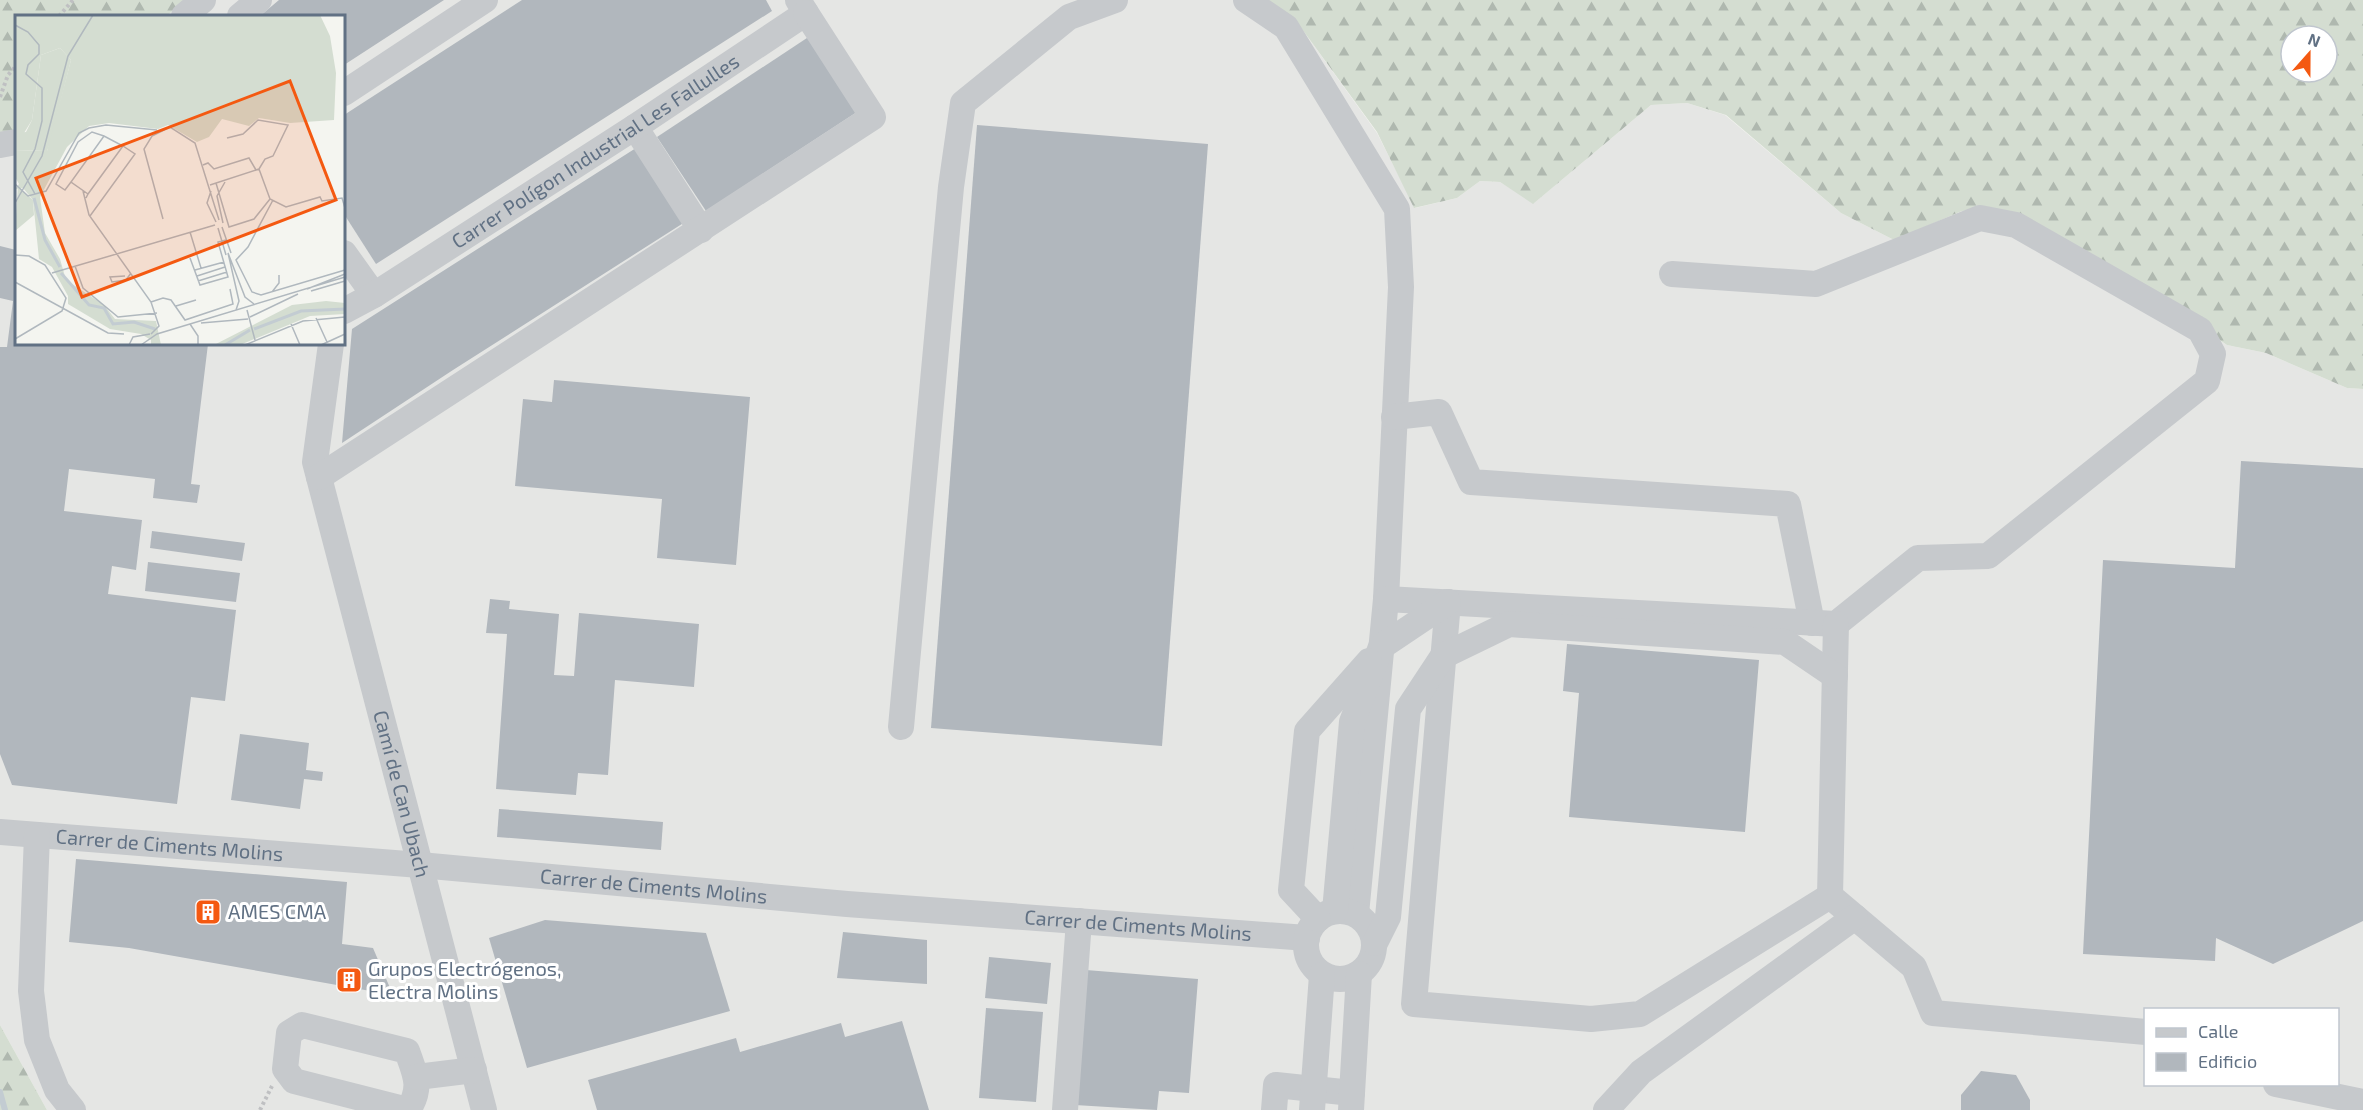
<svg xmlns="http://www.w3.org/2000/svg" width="2363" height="1110" font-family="'Exo 2',sans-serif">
  <defs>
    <pattern id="forest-firs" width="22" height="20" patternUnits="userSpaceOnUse" patternTransform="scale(1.5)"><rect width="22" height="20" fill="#d4ddd1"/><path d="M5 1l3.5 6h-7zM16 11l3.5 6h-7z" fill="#afb8af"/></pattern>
  </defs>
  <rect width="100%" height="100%" fill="#f4f5f0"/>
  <path fill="#e5e6e4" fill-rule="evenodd" d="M184,0H1264L1302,29L1377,133L1415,208L1457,198L1480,181L1500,182L1534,203L1651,105L1687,103L1725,115L1841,213L1894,240L1962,211L1999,209L2137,284L2227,345L2266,353L2347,388L2363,389V1110H47L0,1025V144L16,132V344H344V16H167ZM2146,1010H2338V1084H2146Z"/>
  <g fill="url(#forest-firs)" fill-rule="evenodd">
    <polygon points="0,0 184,0 167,16 16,16 16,132 0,144"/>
    <path d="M1264,0H2363V389L2347,388L2266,353L2227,345L2137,284L1999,209L1962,211L1894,240L1841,213L1726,115L1687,103L1651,105L1533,204L1500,182L1480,181L1457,198L1414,208L1377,132L1302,29ZM2291,36H2327V72H2291Z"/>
    <polygon points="0,1025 47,1110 0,1110"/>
  </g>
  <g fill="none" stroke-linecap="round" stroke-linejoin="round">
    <polyline stroke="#c3ccd2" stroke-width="6" points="0,1092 5,1110"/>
  </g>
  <g fill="#b1b7bd">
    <polygon points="279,0 444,0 344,65 344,16 260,16"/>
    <polygon points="522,0 766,0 772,11 376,264 344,214 344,115"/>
    <polygon points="813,34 857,112 706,211 657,137"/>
    <polygon points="977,125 1208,144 1162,746 931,728"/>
    <polygon points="636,148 685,222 453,370 342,443 352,329"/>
    <polygon points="0,246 16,250 16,344 208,344 191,484 200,485 197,503 153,498 155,479 69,469 64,511 142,520 136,570 112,566 108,594 236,610 225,701 191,697 177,804 12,785 0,754 0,347 7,347 13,301 0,298"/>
    <polygon points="554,380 750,397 736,565 657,558 662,499 515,486 523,399 552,402"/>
    <polygon points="2241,461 2363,468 2363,921 2273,964 2216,938 2215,961 2083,954 2103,560 2235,568"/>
    <polygon points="152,531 245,543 242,561 150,548"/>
    <polygon points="148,562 240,573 236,602 145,591"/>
    <polygon points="490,599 510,601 509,609 559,614 554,675 574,676 579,613 699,624 694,687 615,680 608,775 578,773 576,795 496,789 507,634 486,633"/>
    <polygon points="1567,644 1759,660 1745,832 1569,817 1579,693 1563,691"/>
    <polygon points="240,734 309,743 306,770 323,772 322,781 304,779 300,809 231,800"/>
    <polygon points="499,809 663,822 661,850 497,837"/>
    <polygon points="76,859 347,882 342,944 373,948 393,995 129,948 69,942"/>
    <polygon points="545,920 706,933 730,1011 527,1068 489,938"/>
    <polygon points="843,932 927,940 927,984 837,978"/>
    <polygon points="989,957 1051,963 1047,1004 985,998"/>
    <polygon points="1086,970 1198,979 1189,1093 1159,1091 1157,1110 1075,1105"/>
    <polygon points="986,1008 1043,1012 1036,1102 979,1098"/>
    <polygon points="902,1021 929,1110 597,1110 588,1080 736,1038 740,1052 841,1023 845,1037"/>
    <polygon points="1981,1071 2016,1075 2030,1100 2030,1110 1961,1110 1961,1095"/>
  </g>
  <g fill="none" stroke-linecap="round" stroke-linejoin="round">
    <g stroke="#bfc0c2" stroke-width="4" stroke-dasharray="3 3" stroke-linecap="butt">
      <polyline points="59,16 73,0"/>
      <polyline points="0,97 8,75 16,66"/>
      <polyline points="260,1110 272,1086"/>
    </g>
    <g stroke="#c6c9cc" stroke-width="26">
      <polyline points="1246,0 1286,27 1397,209 1401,287 1386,599 1356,914"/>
      <polyline points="184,16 203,0"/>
      <polyline points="240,16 259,0"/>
      <polyline points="344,93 485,0"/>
      <polyline points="635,127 701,230"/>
      <polyline points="0,145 16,142"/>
      <polyline points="344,253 374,295"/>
      <path id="s1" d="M344,311L374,295L635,127L806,13L798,0"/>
      <path id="s2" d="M331,344L315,462L484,1110"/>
      <polyline points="1394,417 1439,412 1471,482 1788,504 1812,623"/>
      <polyline points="319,477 873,117 806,13"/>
      <polyline points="1386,599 1836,624 1918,558 1988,556 2207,381 2213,354 2200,330 2016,225 1980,218 1816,284 1672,274"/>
      <polyline points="1448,602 1414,1004 1591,1019 1640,1014 1830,896"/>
      <polyline points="1836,624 1830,896 1914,967 1933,1013 2146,1032"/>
      <polyline points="901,727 951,187 963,103 1069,17 1115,0"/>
      <path id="s3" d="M0,832L420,865L847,904L1307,938"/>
      <polyline points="37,835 31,991 37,1040 57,1090 73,1110"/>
      <circle cx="1340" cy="945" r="34"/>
      <polyline points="1335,911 1352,722 1381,647 1448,602"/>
      <polyline points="1318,919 1291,890 1307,731 1369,661"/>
      <polyline points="1375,943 1388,917 1408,709 1443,656 1509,624 1785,642 1835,676"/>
      <path d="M302,1025L407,1051C415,1074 423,1087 408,1110L294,1081L285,1069L289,1033Z"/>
      <polyline points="417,1077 474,1070"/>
      <polyline points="2276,1084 2363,1102"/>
      <polyline points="1065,1110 1079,921"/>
      <polyline points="1274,1110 1276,1085 1352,1093"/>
      <polyline points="1312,1110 1322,975"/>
      <polyline points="1351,1110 1359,974"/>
      <polyline points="1606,1110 1641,1072 1855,917"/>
    </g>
  </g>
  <defs>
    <g id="building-square" transform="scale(1.35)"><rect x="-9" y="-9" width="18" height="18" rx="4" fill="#f45911" stroke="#fff"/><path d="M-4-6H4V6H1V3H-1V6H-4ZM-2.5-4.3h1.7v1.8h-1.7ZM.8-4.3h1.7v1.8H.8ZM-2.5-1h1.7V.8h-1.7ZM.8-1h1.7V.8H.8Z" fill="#fff"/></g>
  </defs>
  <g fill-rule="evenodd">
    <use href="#building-square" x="208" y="912"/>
    <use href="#building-square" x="349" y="980"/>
  </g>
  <g text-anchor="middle" stroke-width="6" stroke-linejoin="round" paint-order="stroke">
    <g font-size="20" fill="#617184" stroke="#fff">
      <text dy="7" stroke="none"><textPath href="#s1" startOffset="298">Carrer Polígon Industrial Les Fallulles</textPath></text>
      <text dy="7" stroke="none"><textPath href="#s2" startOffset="462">Camí de Can Ubach</textPath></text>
      <text dy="7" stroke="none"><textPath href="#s3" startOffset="170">Carrer de Ciments Molins</textPath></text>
      <text dy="7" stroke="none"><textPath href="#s3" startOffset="656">Carrer de Ciments Molins</textPath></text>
      <text dy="7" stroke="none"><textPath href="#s3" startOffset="1142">Carrer de Ciments Molins</textPath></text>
    </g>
    <g font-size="20" fill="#617184" stroke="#fff" text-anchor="start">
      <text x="228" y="919">AMES CMA</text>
      <text x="368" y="976">Grupos Electrógenos,<tspan x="368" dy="23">Electra Molins</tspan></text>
    </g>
  </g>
  <g transform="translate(15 15)">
    <rect width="330" height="330" fill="#f4f5f0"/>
    <path d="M45,33L56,45L36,125L32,136L0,135V118L11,117L17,105L26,40ZM3,171L18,185L19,200L0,216Z" fill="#d4ddd1"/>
    <path d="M0,0H305L315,21L321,58L319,105L275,108L244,103L234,111L207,104L194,122L182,127L153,110L143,114L94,108L74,111L52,132L25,182L30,218L45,244L51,265L89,290L100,304L141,306L146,330H136V325L126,319L95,314L53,289V281L37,252L24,244L18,185L8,173L0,174L4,169L0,162V135L32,136L56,45L45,33L26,40L17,105L9,118H0ZM311,286L330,288V299L295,301L225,330H199L277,290Z" fill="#d4ddd1"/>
    <path fill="none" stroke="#c3ccd2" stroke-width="3" d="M19,183L30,225L45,252M46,258L74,290L89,293L98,309L119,307L140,314M239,314L286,296L330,294M210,330L235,315"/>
    <path fill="none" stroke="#b0b8be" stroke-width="1.5" d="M0,10L13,17L24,30V39L13,50L11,59L27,73V106L20,134L8,157L20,179M188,150L193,148L199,154L234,143L241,155M244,154L255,184L271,192L305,182L307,186L327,183L330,193M56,167L50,175L41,169L63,127L77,117L89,121M201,168L214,212L239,204L255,184M0,169L13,181L31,176L64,118L74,113L91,110L142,115M195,170L244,154L250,144L258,141L273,110L243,105L228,119L212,123M68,176L74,200L136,287L144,311L136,319M196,176L192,188L201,207M71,183L73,179L108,131L89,121L56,167L73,179M258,185L233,232L221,245L237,277L246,280L330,255M0,188L27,141L53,41L78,0M75,201L120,139L108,131M148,204L129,134L137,121L155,112L180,128L204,205M208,208L202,181L210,167M207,212L216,238M203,213L211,240M175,217L186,253M0,240L14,241L30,250L51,283L47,296L0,324M175,243L185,270L213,262L203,227L211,225M60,251L68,273L103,302L142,298M180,255L209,247M37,258L200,210M110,261L95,262L97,267L111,265L116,258M182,261L210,252M183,266L212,257M0,267L93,318L109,319M292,274L330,259M296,276L330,266M257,277L264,268V260M136,287L148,283L156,285L170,305L218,289L215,274M161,291L181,285M221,295L224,286L213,238L230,282L239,289M232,295L240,325M235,302L283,279M301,303L312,327M186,308L233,304M175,309L183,321V330M276,309L285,330M114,330L118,322L135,319M126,330L142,319L330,262M230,330L288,306L330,302M306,330L330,319"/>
    <path fill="#f45911" fill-opacity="0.15" stroke="#f45911" stroke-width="3" d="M275,66L321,185L67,282L21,163Z"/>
    <rect width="330" height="330" fill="none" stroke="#617184" stroke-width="3"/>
  </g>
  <rect x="2144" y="1008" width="195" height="78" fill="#ffffff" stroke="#c0c6ce" stroke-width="1.5"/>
  <rect x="2156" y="1028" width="30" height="9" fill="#c6c9cc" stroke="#c0c6ce" stroke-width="1.5"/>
  <text x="2198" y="1038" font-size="18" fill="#617184">Calle</text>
  <rect x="2156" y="1053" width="30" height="18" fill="#b1b7bd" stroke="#c0c6ce" stroke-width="1.5"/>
  <text x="2198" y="1068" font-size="18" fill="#617184">Edificio</text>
  <g transform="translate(2309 54) rotate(21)"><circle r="28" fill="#ffffff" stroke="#c0c6ce" stroke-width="1.5"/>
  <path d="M0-4.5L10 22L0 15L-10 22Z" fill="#f45911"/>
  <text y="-9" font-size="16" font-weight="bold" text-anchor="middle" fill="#617184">N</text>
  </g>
</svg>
